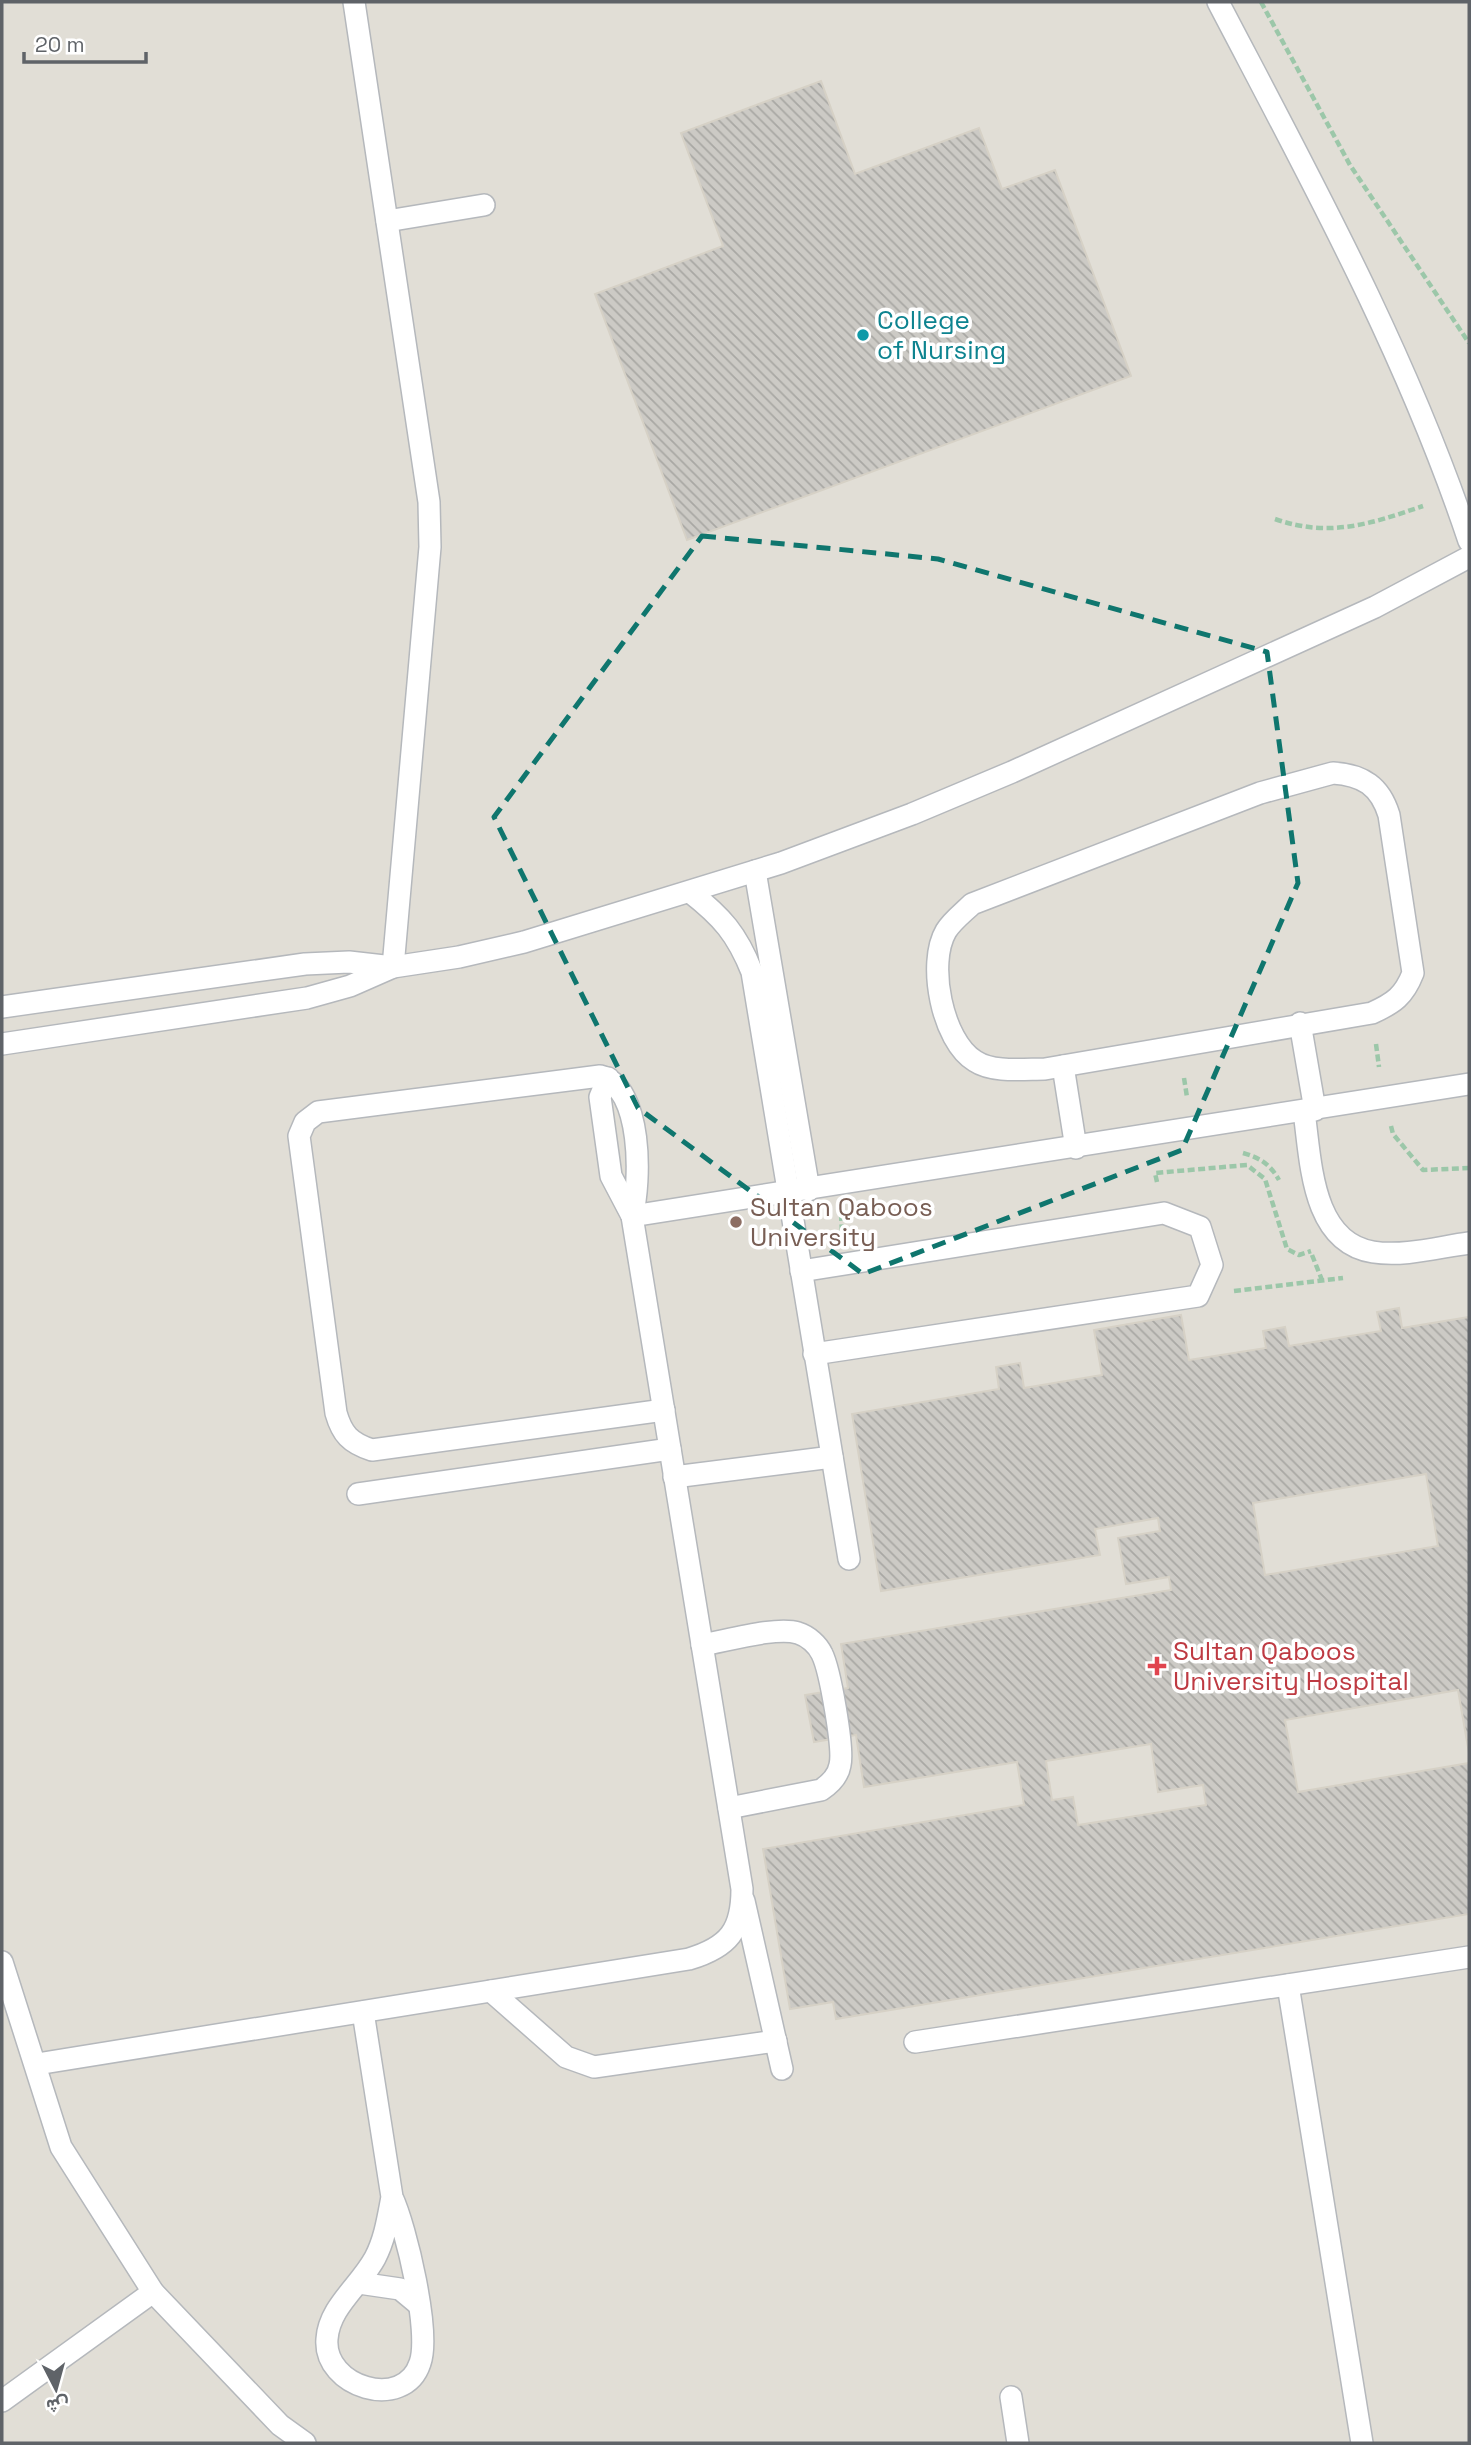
<svg xmlns="http://www.w3.org/2000/svg" width="1471" height="2445" font-family="'Space Grotesk',Vazirmatn,sans-serif">
  <defs>
    <pattern id="building-back-hatch" width="6" height="6" patternUnits="userSpaceOnUse" patternTransform="scale(1.75)"><rect width="6" height="6" fill="#cccac5"/><path d="M-1 5l2 2M0 0l6 6M5-1l2 2" fill="none" stroke="#a9a8a4"/></pattern>
  </defs>
  <rect width="100%" height="100%" fill="#f1efe8"/>
  <rect fill="#e1ded6" x="2" y="2" width="1467" height="2441"/>
  <g fill="url(#building-back-hatch)" stroke="#d6d1c6" stroke-width="2" fill-rule="evenodd">
    <polygon points="821,81 855,174 979,128 1002,189 1055,170 1131,376 687,540 595,294 723,246 681,133"/>
    <path d="M1399,1308L1402,1328L1469,1317V1753L1458,1690L1285,1720L1298,1792L1469,1763V1914L836,2019L833,2002L790,2009L763,1849L1024,1805L1017,1762L864,1787L856,1735L814,1742L805,1695L848,1688L841,1644L1171,1590L1169,1577L1126,1584L1118,1538L1160,1531L1158,1518L1095,1529L1100,1555L881,1591L852,1414L999,1389L996,1367L1020,1363L1024,1388L1102,1375L1094,1330L1181,1315L1189,1360L1266,1348L1263,1331L1285,1327L1289,1346L1381,1331L1377,1312ZM1426,1474L1438,1546L1265,1575L1253,1503ZM1151,1744L1158,1792L1203,1785L1206,1805L1078,1825L1073,1797L1052,1800L1046,1761Z"/>
  </g>
  <g fill="none" stroke-linecap="round" stroke-linejoin="round">
    <g stroke="#b5b8bc" stroke-width="24">
      <g id="lane">
        <polyline points="354,2 429,502 430,547 393,967"/>
        <path d="M1218,2C1310,178 1406,352 1469,541"/>
        <polyline points="387,221 484,205"/>
        <path d="M1333,773C1363,775 1380,786 1389,815L1413,973C1404,996 1394,1003 1372,1013L1045,1069C1024,1069 993,1073 975,1061C942,1041 927,963 946,931C952,921 964,912 972,904L1260,793Z"/>
        <polyline points="755,871 809,1190"/>
        <path d="M690,892C722,917 737,934 752,972L849,1559"/>
        <polyline points="2,1007 305,964 349,962 393,967 459,957 524,942 781,863 912,814 1012,772 1375,607 1469,557"/>
        <polyline points="1300,1023 1315,1110"/>
        <polyline points="2,1044 307,998 350,986 391,968"/>
        <polyline points="1063,1066 1076,1148"/>
        <path d="M1304,1112C1311,1160 1311,1242 1373,1252C1404,1257 1439,1247 1469,1243"/>
        <path d="M632,1216C641,1182 643,1087 600,1076L318,1112L305,1122L299,1136L336,1413C342,1434 350,1443 372,1450L664,1410"/>
        <polyline points="632,1216 1469,1084"/>
        <polyline points="801,1271 1164,1213 1200,1227 1212,1265 1198,1296 814,1354"/>
        <polyline points="674,1477 832,1457"/>
        <polyline points="358,1494 670,1449"/>
        <path d="M702,1645C726,1641 777,1626 798,1633C808,1636 818,1645 822,1654C830,1670 844,1749 840,1765C838,1777 830,1784 821,1790L729,1808"/>
        <polyline points="744,1901 782,2069"/>
        <polyline points="2,1962 61,2147 153,2292 280,2425 305,2443"/>
        <polyline points="1288,1985 1362,2443"/>
        <polyline points="491,1991 566,2057 594,2067 776,2041"/>
        <path d="M363,2012L392,2197C406,2227 431,2333 420,2363C404,2412 323,2387 327,2339C329,2307 360,2286 375,2258C385,2239 388,2218 392,2197"/>
        <polyline points="915,2042 1469,1957"/>
        <path d="M37,2064L689,1959C729,1947 742,1930 742,1889L632,1216L611,1176L600,1097L608,1078"/>
        <polyline points="359,2283 400,2289 418,2304"/>
        <polyline points="1011,2397 1018,2443"/>
        <polyline points="2,2401 153,2292"/>
      </g>
    </g>
    <g stroke="#9cc7a9" stroke-width="4.5" stroke-dasharray="7 3.5" stroke-linecap="butt">
      <polyline points="1261,2 1350,165 1469,343"/>
      <path d="M1275,519C1330,538 1370,524 1423,506"/>
      <polyline points="1376,1044 1379,1067"/>
      <polyline points="1184,1078 1187,1097"/>
      <polyline points="1391,1126 1393,1134 1423,1170 1469,1168"/>
      <path d="M1243,1153C1260,1158 1270,1164 1279,1180"/>
      <polyline points="1157,1182 1155,1173 1247,1165 1265,1179 1287,1249 1299,1255 1311,1251"/>
      <polyline points="841,1214 842,1233"/>
      <polyline points="1312,1255 1322,1280"/>
      <polyline points="1234,1291 1343,1278"/>
    </g>
    <use href="#lane" stroke="#fff" stroke-width="21"/>
  </g>
  <path fill="none" stroke="#0f766e" stroke-width="5" stroke-dasharray="14 9" stroke-linejoin="round" d="M702,536L938,559L1267,652L1298,883L1182,1150L863,1274L638,1108L494,817Z"/>
  <circle fill="#0f9aa8" stroke="#fff" stroke-width="2.5" cx="863" cy="335" r="7"/>
  <circle fill="#8d6e63" stroke="#fff" stroke-width="2.5" cx="736" cy="1222" r="7"/>
  <path fill="#e0444e" stroke="#fff" stroke-width="2.5" d="M1153.5 1655.5h7v7h7v7h-7v7h-7v-7h-7v-7h7z"/>
  <g text-anchor="middle" stroke-width="7" stroke-linejoin="round" paint-order="stroke">
    <g font-size="26" fill="#0d838f" stroke="#fff" text-anchor="start">
      <text x="877" y="329">College<tspan x="877" dy="30">of Nursing</tspan></text>
    </g>
    <g font-size="26" fill="#785e54" stroke="#fff" text-anchor="start">
      <text x="750" y="1216">Sultan Qaboos<tspan x="750" dy="30">University</tspan></text>
    </g>
    <g font-size="26" fill="#be3a42" stroke="#fff" text-anchor="start">
      <text x="1173" y="1660">Sultan Qaboos<tspan x="1173" dy="30">University Hospital</tspan></text>
    </g>
  </g>
  <rect width="1471" height="2445" fill="none" stroke="#5f6368" stroke-width="7"/>
  <g transform="translate(56 2389) rotate(174)" stroke="#ffffff" stroke-width="5" paint-order="stroke">
  <path d="M0-5L12 26L0 18L-12 26Z" fill="#5f6368"/>
  <text y="-10" font-size="19" font-weight="bold" text-anchor="middle" fill="#5f6368">ش</text>
  </g>
  <path d="M24 52v10h122v-10" fill="none" stroke="#5f6368" stroke-width="3.5"/>
  <text x="35" y="52" font-size="21" fill="#5f6368" stroke="#ffffff" stroke-width="5" paint-order="stroke">20 m</text>
</svg>
